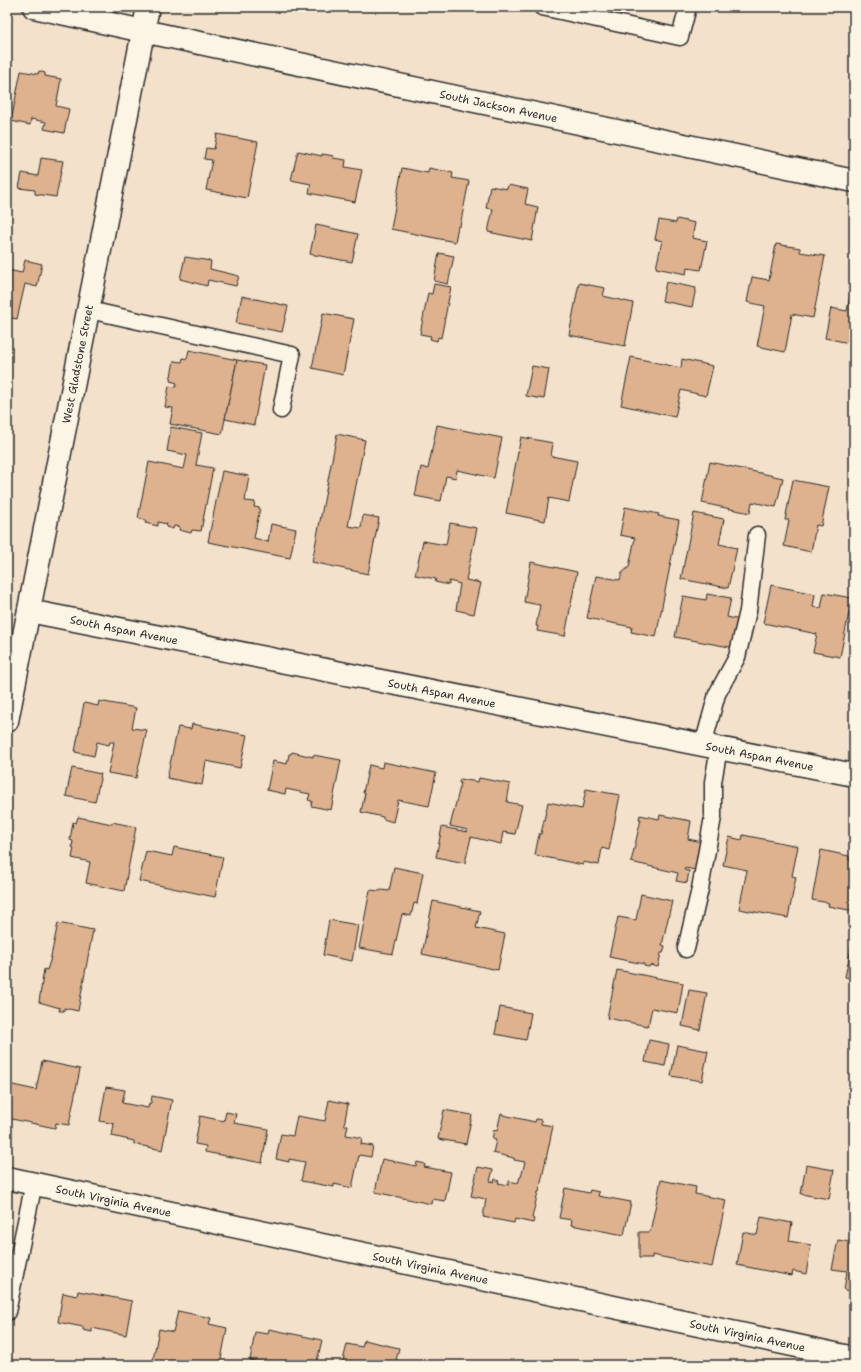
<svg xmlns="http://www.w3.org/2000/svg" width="861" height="1372" font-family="'Shantell Sans',sans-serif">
  <rect width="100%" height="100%" fill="#f3e1cb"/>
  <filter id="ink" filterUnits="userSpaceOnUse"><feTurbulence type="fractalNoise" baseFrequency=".025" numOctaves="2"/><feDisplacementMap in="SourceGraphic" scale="8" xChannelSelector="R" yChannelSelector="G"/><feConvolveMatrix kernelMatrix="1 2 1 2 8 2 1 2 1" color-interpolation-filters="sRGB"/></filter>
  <g filter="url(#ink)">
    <g fill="#deb28f" stroke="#2b2b2b">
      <polygon points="21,71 38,74 39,71 45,73 45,76 61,79 56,106 69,109 64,133 44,129 46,122 31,119 30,125 11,121"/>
      <polygon points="217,134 258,142 247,198 206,190 212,160 204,159 206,148 214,149"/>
      <polygon points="298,151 322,156 322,154 334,156 333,158 346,160 345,167 362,170 355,202 309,193 311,184 291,180"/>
      <polygon points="41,158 63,161 56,197 35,194 35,190 19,188 22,173 38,176"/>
      <polygon points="402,168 428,173 429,168 453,173 452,178 469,181 460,226 458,226 455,242 391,229"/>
      <polygon points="508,185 528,189 525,204 538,207 532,241 488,232 493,209 486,208 490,186 507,189"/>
      <polygon points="677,219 695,223 692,238 707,241 701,270 687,268 686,274 656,268 662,241 655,239 659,220 676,223"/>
      <polygon points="316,225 358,234 352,262 310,254"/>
      <polygon points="776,244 800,248 800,252 825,256 813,318 792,314 785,352 757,346 765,306 747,302 752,277 769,280"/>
      <polygon points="439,253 454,256 448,284 434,281"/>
      <polygon points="185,257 211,261 210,269 239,276 236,286 208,280 207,286 180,279"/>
      <polygon points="25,260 42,264 37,287 25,284 17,319 7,317 7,270 22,273"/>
      <polygon points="854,275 854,344 825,338 831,308 847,311"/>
      <polygon points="666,282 696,288 692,307 662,301"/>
      <polygon points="579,283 605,288 603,296 633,303 625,346 569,335"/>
      <polygon points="434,284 451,287 441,338 438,337 437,341 430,339 431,336 420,334 428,293 432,294"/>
      <polygon points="242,296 288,306 282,332 236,323"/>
      <polygon points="323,313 354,319 343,375 312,368"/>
      <polygon points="189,350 237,360 222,434 170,424 173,408 165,407 169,386 176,387 177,383 170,381 174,361 182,362 183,358 187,359"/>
      <polygon points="631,357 681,368 682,359 713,366 706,396 681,390 675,417 621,405"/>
      <polygon points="237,360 265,365 254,425 225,419"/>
      <polygon points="532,366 549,369 544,399 526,396"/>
      <polygon points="437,425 502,438 494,478 457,470 456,478 446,476 441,501 415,496 421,467 428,469"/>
      <polygon points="171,427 202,433 196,465 213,468 201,531 192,530 191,533 179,530 180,527 174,526 173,529 166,527 167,524 158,522 158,526 145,523 146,520 138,518 149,462 184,469 187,455 167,451"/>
      <polygon points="337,434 365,440 348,526 361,528 363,515 379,518 368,574 312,562"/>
      <polygon points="521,437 553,443 551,456 577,461 569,502 549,498 545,521 506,513"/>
      <polygon points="710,462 783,478 776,507 752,502 750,513 702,503"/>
      <polygon points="222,471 249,476 245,501 255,502 254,507 260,508 254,538 268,542 271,524 296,529 290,558 208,542"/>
      <polygon points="793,480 829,487 821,526 816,525 811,552 784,546 789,520 785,520"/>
      <polygon points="625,507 659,514 658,516 679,520 656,637 631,632 632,627 587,618 596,576 620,580 622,573 629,567 635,538 620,535"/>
      <polygon points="694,513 724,519 719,544 737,548 728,588 681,579"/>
      <polygon points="450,523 477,528 466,580 481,583 474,614 456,610 460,584 449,581 449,585 435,582 436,579 415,575 423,541 446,545"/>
      <polygon points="531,562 577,572 565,636 537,631 538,626 536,626 540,605 524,602"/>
      <polygon points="771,585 815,594 813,607 821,608 824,593 852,598 840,657 813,652 817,634 763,623"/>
      <polygon points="707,594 731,598 727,617 740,620 735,648 675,637 683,596 706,600"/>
      <polygon points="99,701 136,708 132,728 147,730 136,778 108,773 114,742 110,742 109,745 97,742 94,756 75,752 84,703 98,706"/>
      <polygon points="192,724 247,735 240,768 206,761 202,785 167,778 178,727 191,729"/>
      <polygon points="292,752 313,757 313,755 341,760 331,810 311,806 312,801 308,800 310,794 286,789 285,794 267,790 273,761 287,764 289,754 291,754"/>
      <polygon points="383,762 436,773 429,806 398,800 393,822 383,819 383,817 361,812 365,793 363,793 369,765 382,768"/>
      <polygon points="72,768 101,774 95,802 66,796"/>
      <polygon points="479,778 510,784 507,802 522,805 515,834 503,832 501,844 471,837 465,863 436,857 442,827 467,832 468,830 450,826 461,783 459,783 460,779 478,782"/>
      <polygon points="586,789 620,795 609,850 602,848 599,865 583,862 583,865 535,855 539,834 541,834 548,802 582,809"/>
      <polygon points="640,815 659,819 660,815 691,821 688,839 702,842 696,870 685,868 684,870 689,871 687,883 676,881 678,873 631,862 641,819 639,819"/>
      <polygon points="78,817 112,824 112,822 136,827 124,891 86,883 90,862 72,858 74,848 72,847 73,841 70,840 73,822 76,823"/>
      <polygon points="743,835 798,846 792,876 796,877 788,918 739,909 747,870 723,865 729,837 742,840"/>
      <polygon points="174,847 223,857 215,897 139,881 146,851 172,856"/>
      <polygon points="821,850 849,856 849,860 854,861 854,911 828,906 829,903 812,900"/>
      <polygon points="394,867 423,873 417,904 414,903 411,916 402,914 393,954 359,948 370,890 380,891 381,890 389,891"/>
      <polygon points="641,894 672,901 662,945 665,946 663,953 661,953 658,967 650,965 649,967 644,966 644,964 609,957 618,917 636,920"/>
      <polygon points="433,901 480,911 476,928 505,934 498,970 422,954"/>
      <polygon points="329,920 358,925 352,961 323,955"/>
      <polygon points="58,923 93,930 78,1011 64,1008 64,1011 59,1011 60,1008 39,1002 44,969 47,970 50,961"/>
      <polygon points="854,933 854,979 845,977"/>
      <polygon points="617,970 683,983 678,1013 652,1008 648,1026 607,1018"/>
      <polygon points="689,990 707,993 700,1030 682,1026"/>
      <polygon points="500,1007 531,1013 526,1040 495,1034"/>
      <polygon points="649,1040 669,1044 665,1066 645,1062"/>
      <polygon points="677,1045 708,1051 702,1081 671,1076"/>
      <polygon points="42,1061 80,1069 69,1125 56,1123 55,1128 7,1118 8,1084 36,1090"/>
      <polygon points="106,1087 125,1090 122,1103 148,1108 149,1103 151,1103 152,1096 172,1100 162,1150 134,1144 134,1141 112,1136 114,1124 100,1121"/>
      <polygon points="329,1100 348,1104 344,1125 348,1125 346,1135 362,1138 361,1144 373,1146 371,1157 359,1155 352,1188 334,1184 334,1187 301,1181 305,1162 289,1159 289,1162 276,1159 281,1134 293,1136 297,1116 325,1121"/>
      <polygon points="444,1110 472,1115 466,1144 438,1139"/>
      <polygon points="226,1112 236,1114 234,1123 268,1129 262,1163 205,1152 206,1146 195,1144 200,1116 224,1121"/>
      <polygon points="501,1113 503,1114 503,1115 535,1122 536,1119 541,1120 541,1124 553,1126 539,1192 538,1192 532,1218 534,1219 533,1223 515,1219 514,1223 483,1217 486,1199 471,1196 478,1167 493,1170 490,1181 494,1182 495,1179 499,1181 498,1183 509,1185 509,1181 518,1183 520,1177 521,1177 525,1162 514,1160 514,1158 493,1153 496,1140 492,1139 494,1130 497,1131"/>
      <polygon points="382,1159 416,1166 417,1162 425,1164 424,1167 451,1172 445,1201 432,1199 431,1204 375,1192"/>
      <polygon points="806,1165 834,1170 829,1199 801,1194"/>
      <polygon points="661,1180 696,1187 695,1194 726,1200 712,1267 652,1255 652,1258 639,1258 639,1232 650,1232"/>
      <polygon points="565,1188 589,1193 590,1190 599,1192 598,1196 631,1202 624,1235 571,1225 572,1220 559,1218"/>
      <polygon points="761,1217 792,1223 789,1241 811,1245 806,1274 793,1271 792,1276 737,1265 743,1232 757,1235"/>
      <polygon points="852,1230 854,1231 854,1292 844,1290 847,1271 832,1269 838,1240 850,1242"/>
      <polygon points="78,1291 132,1301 126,1335 92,1328 92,1332 83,1330 83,1327 58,1322 63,1293 77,1296"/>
      <polygon points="178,1311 211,1318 209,1324 227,1328 220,1365 152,1365 159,1329 173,1332"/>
      <polygon points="269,1329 322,1340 316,1365 273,1365 250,1360 255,1332 268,1334"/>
      <polygon points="364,1340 399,1348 395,1365 342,1365 347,1344 362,1347"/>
    </g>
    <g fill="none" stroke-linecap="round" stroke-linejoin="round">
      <g stroke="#2b2b2b" stroke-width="19">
        <g id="lane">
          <polyline points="542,7 680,37 688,7"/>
          <polyline points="89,310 292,355 281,410"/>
          <polyline points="703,745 717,694 737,657 748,611 757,535"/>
          <polyline points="686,949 700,889 713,817 713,782 719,748"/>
          <polyline points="7,1312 34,1183"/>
        </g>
      </g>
      <g stroke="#2b2b2b" stroke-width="25">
        <g id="street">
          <path id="s1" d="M34,7L143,31L854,181"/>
          <path id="s2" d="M29,611L854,775"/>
          <path id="s3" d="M7,1178L854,1358"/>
        </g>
      </g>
      <g stroke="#2b2b2b" stroke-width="25">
        <g id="secondary">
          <path id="s4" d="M7,721L148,7"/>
        </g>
      </g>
      <use href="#lane" stroke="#fcf5e5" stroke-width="16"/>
      <use href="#street" stroke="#fcf5e5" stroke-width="22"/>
      <use href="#secondary" stroke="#fcf5e5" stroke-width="22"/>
    </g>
  </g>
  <g text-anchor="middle" stroke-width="4" stroke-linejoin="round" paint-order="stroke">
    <g font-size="11" fill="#2b2b2b" stroke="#fcf5e5">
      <text dy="4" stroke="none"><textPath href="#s1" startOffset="475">South Jackson Avenue</textPath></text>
      <text dy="4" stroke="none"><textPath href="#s4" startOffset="364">West Gladstone Street</textPath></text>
      <text dy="4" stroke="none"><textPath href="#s2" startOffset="97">South Aspan Avenue</textPath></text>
      <text dy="4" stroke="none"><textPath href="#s2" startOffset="421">South Aspan Avenue</textPath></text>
      <text dy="4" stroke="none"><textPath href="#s2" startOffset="745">South Aspan Avenue</textPath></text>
      <text dy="4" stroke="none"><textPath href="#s3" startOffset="109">South Virginia Avenue</textPath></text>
      <text dy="4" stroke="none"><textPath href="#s3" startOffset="433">South Virginia Avenue</textPath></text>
      <text dy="4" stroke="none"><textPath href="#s3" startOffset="757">South Virginia Avenue</textPath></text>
    </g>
  </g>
  <rect width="861" height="1372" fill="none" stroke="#fcf5e5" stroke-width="24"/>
  <rect x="12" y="12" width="837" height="1348" fill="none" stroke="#2b2b2b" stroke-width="1.5" filter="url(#ink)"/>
</svg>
